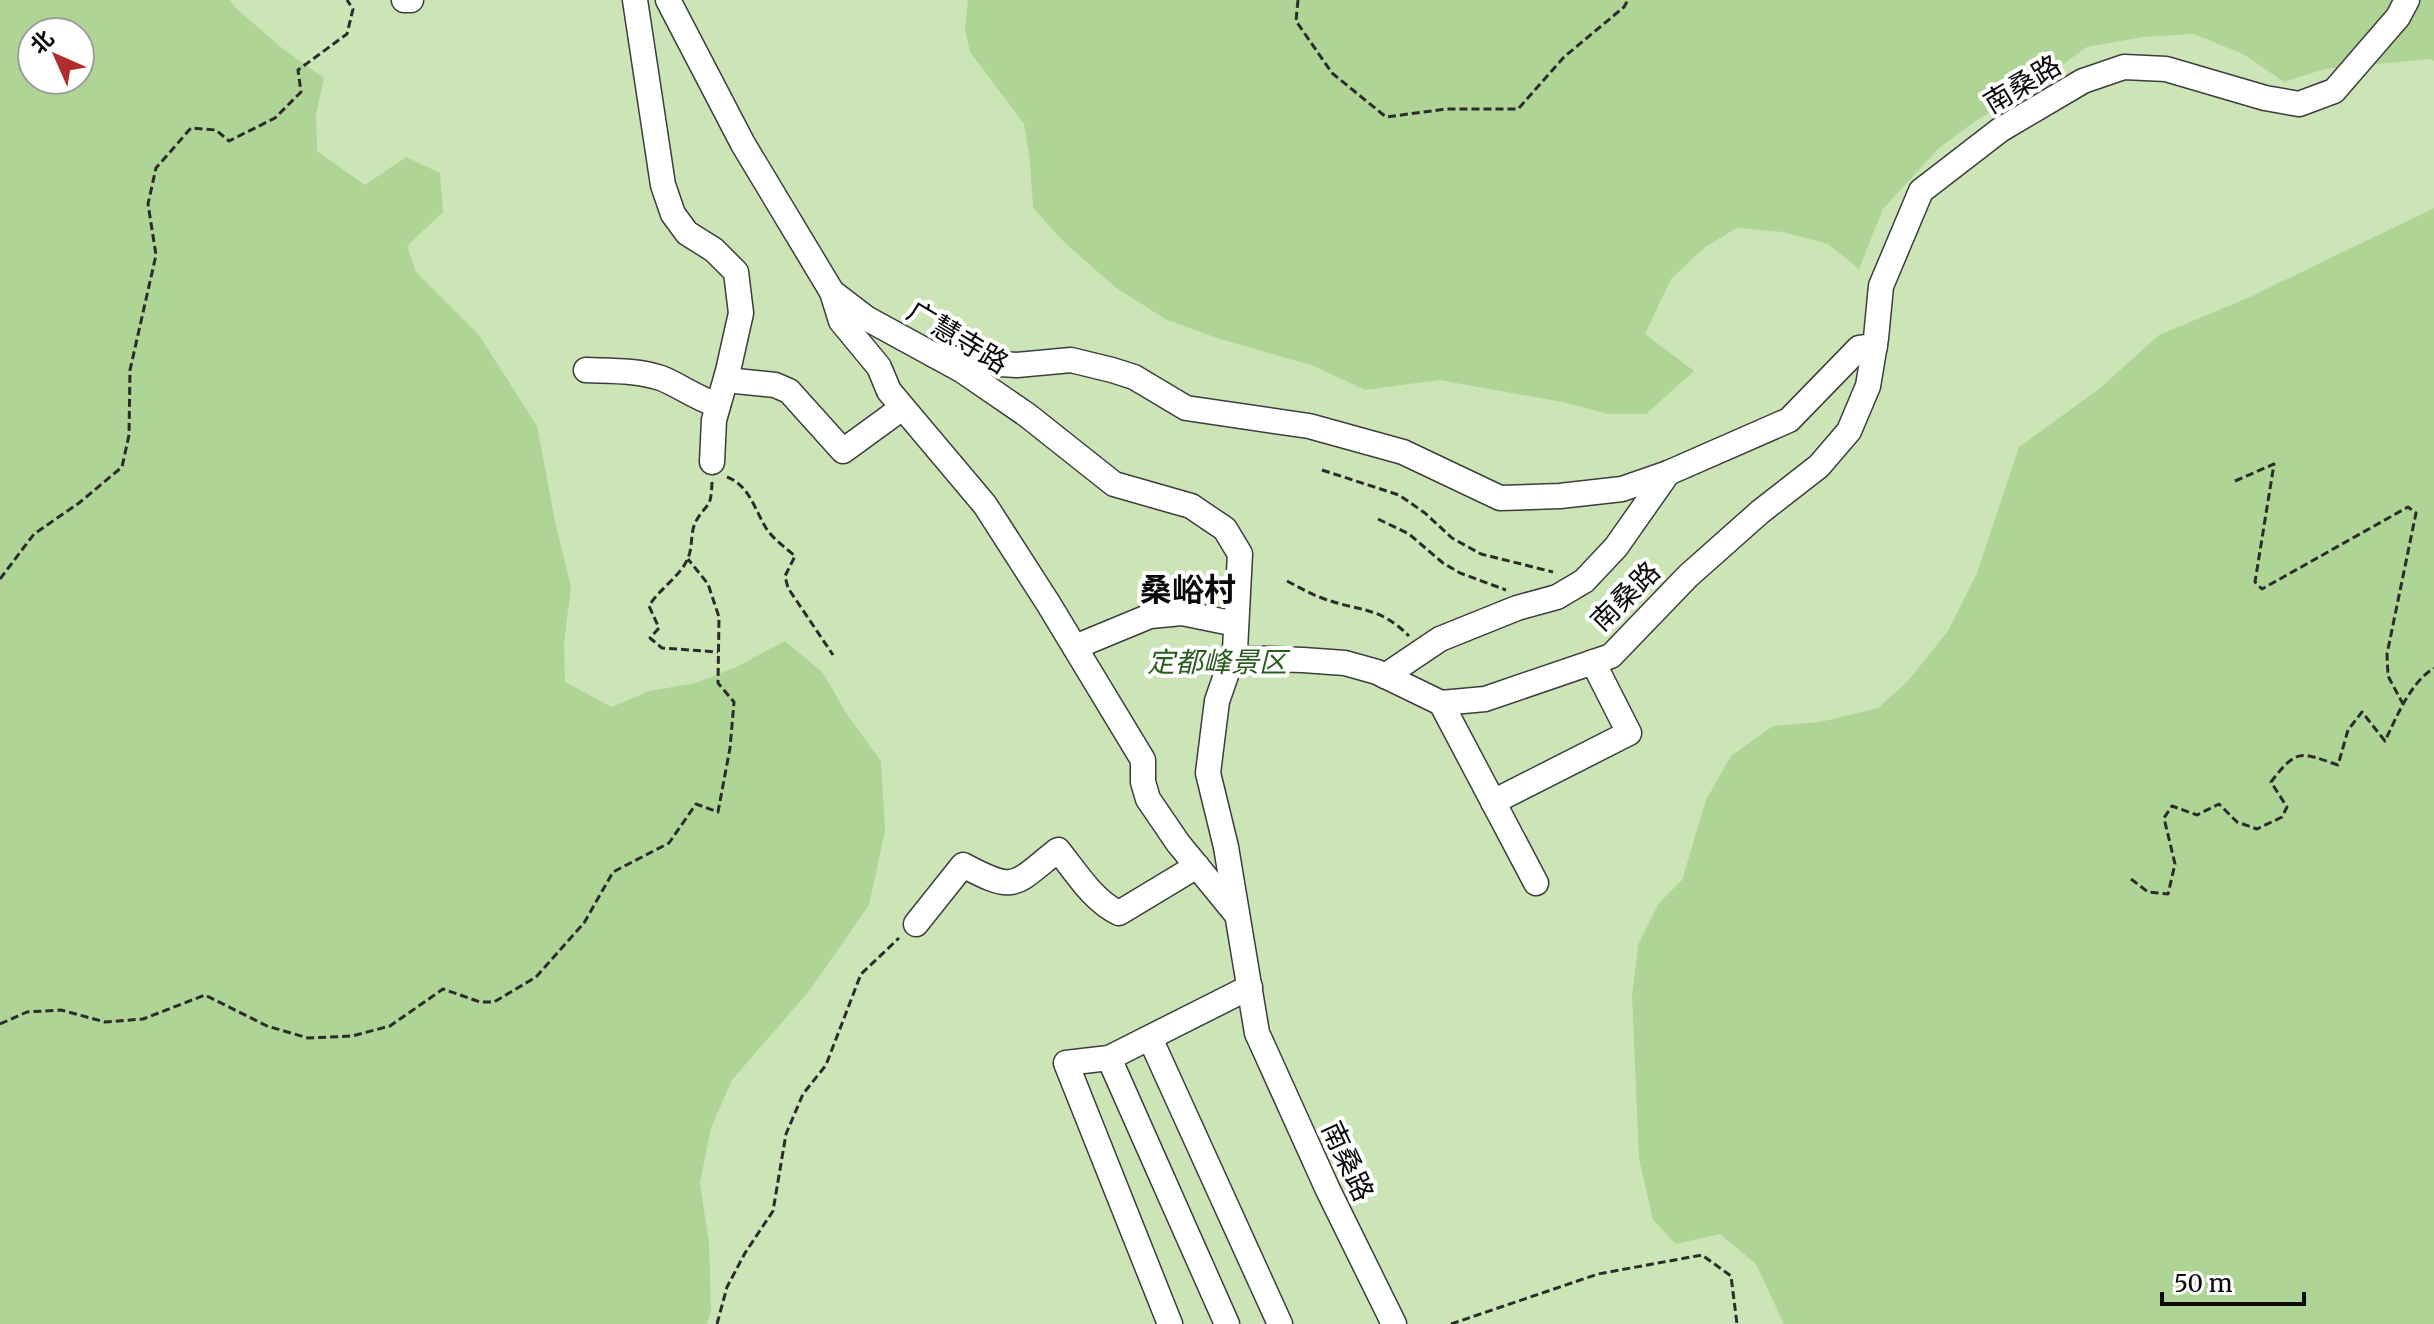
<svg xmlns="http://www.w3.org/2000/svg" width="2434" height="1324" font-family="Merriweather,'Noto Sans SC',serif">
  <rect width="100%" height="100%" fill="#fefbe9"/>
  <path fill="#cce5b6" fill-rule="evenodd" d="M0,0H2434V1198L2197,1324H0ZM32,32H80V80H32Z"/>
  <g fill="#afd596" fill-rule="evenodd">
    <path d="M0,0H230L236,8L282,48L324,78L316,115L317,151L365,185L406,157L440,173L443,212L407,246L416,272L479,335L537,426L556,526L571,587L564,642L565,682L612,707L649,691L696,683L736,667L785,641L823,673L848,716L881,761L885,831L869,905L810,990L732,1080L711,1128L700,1183L709,1243L711,1311L707,1324H0ZM32,32H80V80H32Z"/>
    <polygon points="968,0 2434,0 2434,61 2429,59 2325,69 2284,82 2245,55 2194,34 2143,37 2087,47 2026,91 1974,122 1939,148 1883,209 1859,269 1828,244 1783,232 1737,228 1705,247 1671,279 1645,334 1694,371 1646,414 1608,414 1563,402 1439,380 1365,390 1314,366 1217,338 1165,319 1115,287 1063,241 1033,208 1030,160 1024,124 970,52 965,29"/>
    <polygon points="2434,208 2434,1324 1784,1324 1756,1264 1720,1234 1676,1244 1653,1220 1639,1159 1632,996 1638,945 1659,903 1682,880 1706,800 1731,756 1773,726 1820,722 1878,708 1908,681 1948,631 1977,573 2019,447 2099,389 2159,335 2250,297"/>
  </g>
  <g fill="none" stroke-linecap="round" stroke-linejoin="round">
    <g stroke="#3d3d3d" stroke-width="27">
      <g id="minor">
        <polyline points="404,0 411,0"/>
        <polyline points="635,0 663,185 673,214 687,233 714,250 736,272 741,313 728,371 714,420 712,462"/>
        <polyline points="668,0 743,144 832,292 866,318 963,371 1027,415 1114,484 1191,506 1225,529 1240,554 1235,650 1232,658"/>
        <polyline points="832,292 841,321 879,367 889,391 985,505 1048,603 1143,760 1143,782 1148,799 1178,843 1237,915"/>
        <polyline points="934,355 981,363 1017,365 1071,360 1112,370 1134,377 1186,408 1309,426 1403,452 1500,498 1560,496 1622,489 1668,473 1789,420 1859,348 1875,346"/>
        <path d="M586,370C611,371 637,370 661,378C681,386 697,399 718,405"/>
        <polyline points="726,380 775,385 789,391 843,451 902,408"/>
        <polyline points="1075,647 1150,616 1182,613 1236,624"/>
        <polyline points="1385,676 1440,639 1517,608 1557,597 1584,581 1616,547 1668,473"/>
        <polyline points="1441,703 1536,883"/>
        <polyline points="1493,802 1629,733 1593,662"/>
        <path d="M916,924L963,865C1017,894 1013,885 1058,850C1076,872 1093,901 1119,913L1197,866"/>
        <polyline points="1150,1038 1280,1324"/>
        <polyline points="1109,1058 1227,1324"/>
        <polyline points="1170,1324 1066,1063 1109,1058 1250,987"/>
        <polyline points="1394,1324 1328,1190 1257,1033 1226,847 1208,773 1217,701 1232,658 1303,660 1345,663 1377,672 1441,703 1485,699 1611,656 1688,576 1760,512 1819,466 1849,431 1868,386 1876,338 1881,286 1921,191 2000,130 2083,81 2124,67 2166,69 2265,98 2299,104 2334,91 2398,17 2407,0"/>
      </g>
    </g>
    <g stroke="#2c2c2c" stroke-width="3" stroke-dasharray="8 4" stroke-linecap="butt">
      <polyline points="1298,0 1296,21 1332,73 1386,117 1446,109 1518,109 1564,57 1624,7 1628,0"/>
      <polyline points="1322,470 1399,495 1425,513 1452,538 1481,554 1553,572"/>
      <path d="M727,477C749,485 755,510 766,528C773,539 786,548 795,556L785,576L788,588L833,655"/>
      <polyline points="2235,481 2274,464 2255,582 2262,589 2408,507 2416,513 2387,654 2388,676 2403,704"/>
      <path d="M712,482C711,510 708,501 696,521C690,532 693,547 688,558C681,576 659,589 649,606L659,628L650,638L662,648L718,652"/>
      <polyline points="1378,519 1409,534 1443,563 1460,573 1506,590"/>
      <polyline points="0,579 34,534 79,503 122,467 129,435 130,370 156,255 148,204 156,168 191,128 216,130 229,141 275,118 301,92 298,70 347,34 353,9 347,0"/>
      <path d="M1287,581C1299,587 1310,594 1322,598C1359,612 1378,605 1409,636"/>
      <path d="M2131,879L2148,892L2168,894L2175,864L2164,818L2172,806L2197,815L2219,804L2237,822L2257,829L2282,817L2287,807L2271,782C2297,748 2300,752 2338,765L2348,730L2362,712L2385,741C2397,716 2410,683 2434,668"/>
      <polyline points="0,1024 27,1012 61,1010 105,1022 143,1019 205,995 267,1026 308,1038 352,1036 390,1026 443,989 480,1002 494,1002 536,977 584,923 613,872 669,843 696,804 718,812 730,748 734,702 718,683 719,617 708,584 688,559"/>
      <polyline points="717,1324 727,1287 745,1253 773,1211 786,1134 803,1094 826,1065 861,974 899,938"/>
      <polyline points="1451,1324 1598,1274 1702,1255 1731,1276 1737,1324"/>
    </g>
    <use href="#minor" stroke="#fff" stroke-width="24"/>
  </g>
  <g text-anchor="middle" stroke-width="8" stroke-linejoin="round" paint-order="stroke">
    <g font-size="28" fill="#0a0a0a" stroke="#fff">
      <text transform="translate(2022 84) rotate(-31)" y="10">南桑路</text>
      <text transform="translate(958 337) rotate(31)" y="10">广慧寺路</text>
      <text transform="translate(1625 596) rotate(-45)" y="10">南桑路</text>
      <text transform="translate(1348 1161) rotate(65)" y="10">南桑路</text>
    </g>
    <g font-size="28" font-style="italic" fill="#295d20" stroke="#fff">
      <text x="1217" y="672">定都峰景区</text>
    </g>
    <g font-size="32" font-weight="bold" fill="#0a0a0a" stroke="#fff">
      <text x="1188" y="601">桑峪村</text>
    </g>
  </g>
  <g transform="translate(56 56) rotate(315)"><circle r="38" fill="#ffffff" stroke="#9d9d9d" stroke-width="2"/>
  <path d="M0-6L14 30L0 20L-14 30Z" fill="#b12c2c"/>
  <text y="-12" font-size="22" font-weight="bold" text-anchor="middle" fill="#0a0a0a">北</text>
  </g>
  <path d="M2162 1292v12h142v-12" fill="none" stroke="#0a0a0a" stroke-width="4"/>
  <text x="2174" y="1292" font-size="24" fill="#0a0a0a" stroke="#ffffff" stroke-width="6" paint-order="stroke">50 m</text>
</svg>
